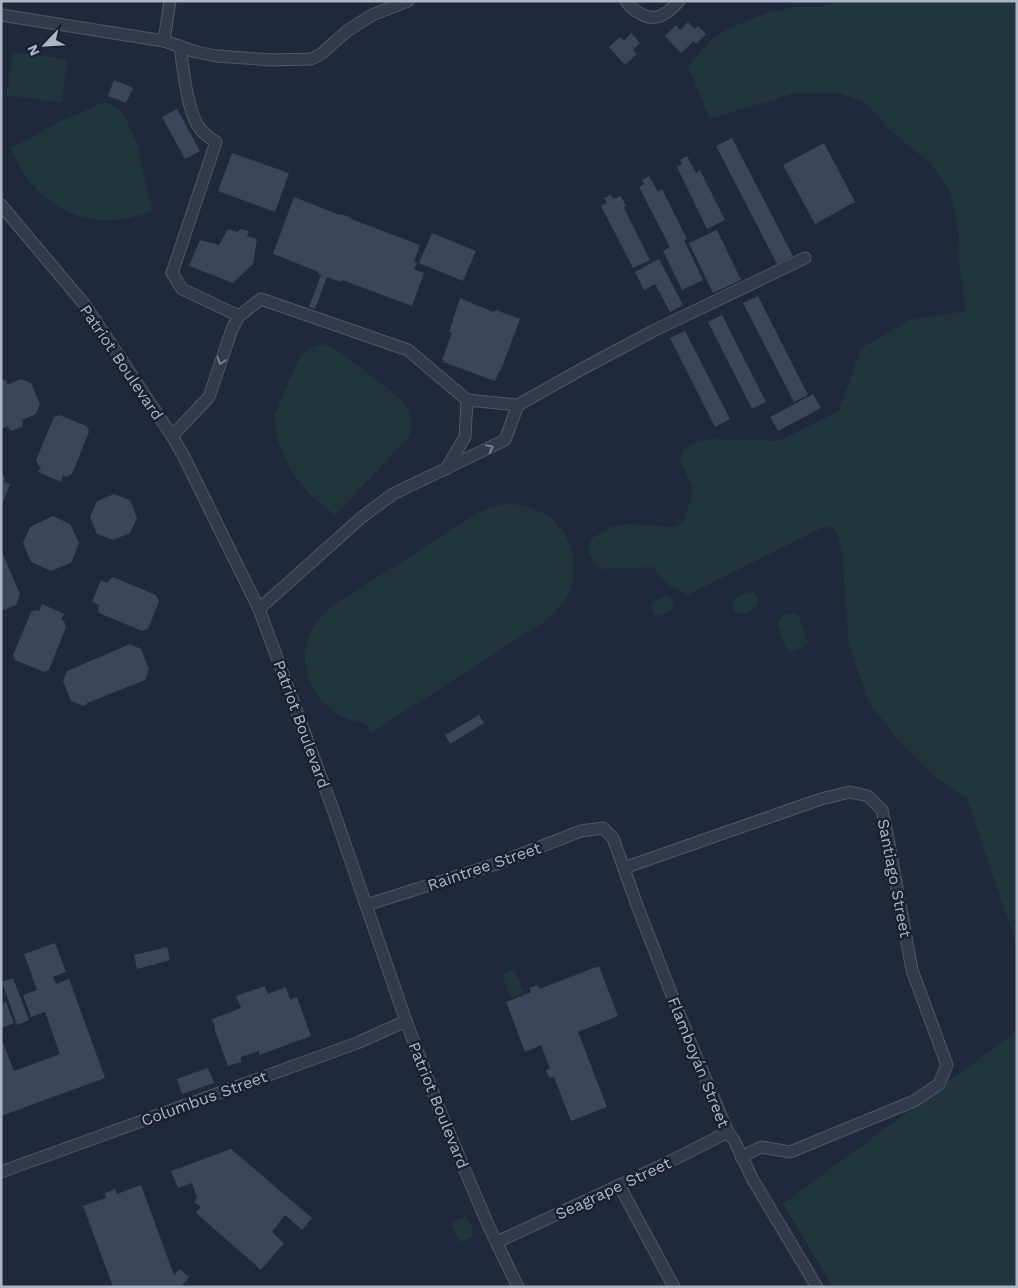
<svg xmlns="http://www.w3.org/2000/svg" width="1018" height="1288" font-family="'Work Sans',sans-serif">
  <rect width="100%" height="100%" fill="#1f293b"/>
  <g fill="#21363c">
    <polygon points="835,1 1017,1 1017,941 1014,938 967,799 937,779 899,741 869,702 849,645 842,552 837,532 827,525 688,595 669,586 653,567 602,569 594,564 588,550 591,539 610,527 627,524 674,527 684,521 690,501 692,489 680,458 685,448 699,442 711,439 779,441 839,411 861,348 910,320 966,311 958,258 959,233 950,192 930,163 892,132 866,103 839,93 791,94 710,119 688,66 711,40 727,29 767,13 795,7 821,7 834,3"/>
    <polygon points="13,52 67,59 62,103 7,95"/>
    <path d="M105,102L122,111L137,144L152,211C144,213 137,216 129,218C76,229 29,198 11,148L65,119Z"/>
    <polygon points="321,344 334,348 400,398 409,410 412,424 409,437 335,515 307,492 289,467 278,441 274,417 300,356 311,348"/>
    <path d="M511,504C523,505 534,508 545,514C571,530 581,566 569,593C564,604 555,612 547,620L371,733L365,723C358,721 349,720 343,717C313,702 297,666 309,635C314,624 322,615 331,607L478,513L492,507Z"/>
    <path d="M750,592L755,593L759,601C758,603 757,607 755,608C754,610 750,611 748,612C738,616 733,615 732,603L739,596Z"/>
    <polygon points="666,596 671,598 674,606 673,610 659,615 654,615 651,607 652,602"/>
    <path d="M792,613H796L798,615L808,641C806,648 798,649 792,652L787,650L777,625C777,617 786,615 792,613Z"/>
    <polygon points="514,969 524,993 511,998 502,974"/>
    <polygon points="1017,1031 1017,1287 833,1287 783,1204"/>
    <polygon points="465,1216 474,1231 471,1233 473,1236 460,1243 451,1223"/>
  </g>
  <g fill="#3b455b">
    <polygon points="688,22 695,29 698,26 706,34 696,44 694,41 681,53 665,36 676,25 680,30"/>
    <polygon points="631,33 640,43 633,50 637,54 625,65 609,47 620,37 624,41"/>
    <polygon points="114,80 133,88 126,103 108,96"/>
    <polygon points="177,109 200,151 185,159 162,117"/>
    <polygon points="732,138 793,256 777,264 716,146"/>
    <polygon points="824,143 855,202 815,224 783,165"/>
    <polygon points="232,153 289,173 275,212 218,191"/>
    <polygon points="687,156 696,173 700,170 725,220 707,229 677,167 682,164 680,160"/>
    <polygon points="649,176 658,192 662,189 687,239 684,240 703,280 682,290 663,251 670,247 639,187 644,184 642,180"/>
    <polygon points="611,195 613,199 621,196 626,206 624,208 650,260 633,268 601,206 607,203 604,198"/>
    <polygon points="294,197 340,215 341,214 352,218 351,219 420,245 414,262 417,263 414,269 424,273 412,306 342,280 341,282 327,277 315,309 309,307 321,275 318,274 319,272 273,254"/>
    <polygon points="228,229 238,232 240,229 249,231 247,236 257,239 253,264 233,283 189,266 200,240 219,245"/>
    <polygon points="717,230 741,280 713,293 689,243"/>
    <polygon points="432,233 476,251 463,281 419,263"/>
    <polygon points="659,259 683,305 670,312 655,284 644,290 635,272"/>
    <polygon points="758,296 808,395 794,402 743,303"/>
    <polygon points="460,298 493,312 496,310 520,319 501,370 500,370 495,381 443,362 444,360 442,360 452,333 449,332"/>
    <polygon points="722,315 766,402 752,409 708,322"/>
    <polygon points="685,331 730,419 715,427 670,338"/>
    <polygon points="3,379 6,381 7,385 21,379 31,383 40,404 36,414 22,420 23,424 22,427 12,431 9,429 8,426 1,429 1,380"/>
    <polygon points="813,394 821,408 778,431 770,417"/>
    <polygon points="59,415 87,426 89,432 72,474 66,477 63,475 61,482 38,472 41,466 38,465 36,460 54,417"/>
    <polygon points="1,471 5,479 4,482 10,484 1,507"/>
    <polygon points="114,494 130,500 137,518 130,533 113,540 97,534 90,517 97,501"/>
    <polygon points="53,516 70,524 79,543 71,563 51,571 31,562 23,543 30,527"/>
    <polygon points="1,550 20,594 16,605 1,611"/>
    <polygon points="113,577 156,595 159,601 148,629 142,631 99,613 98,608 99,605 92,602 98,587 101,580 108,583 109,580"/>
    <polygon points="42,604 64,614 61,620 64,621 66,627 49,670 44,672 15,660 13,655 31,612 36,610 39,611"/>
    <polygon points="130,644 141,649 149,669 145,680 87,703 87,704 83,706 71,701 63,681 67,671"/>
    <polygon points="479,715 484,723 450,744 445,735"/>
    <polygon points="55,943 66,972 53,977 56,984 69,979 105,1078 1,1116 1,1038 14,1071 60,1054 45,1012 31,1017 23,995 37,990 24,954"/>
    <polygon points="167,947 170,960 137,969 134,955"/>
    <polygon points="599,966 618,1016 578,1032 607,1107 571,1121 554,1077 549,1078 546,1070 550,1069 541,1045 525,1052 506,1002 531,992 529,988 538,985 539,989"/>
    <polygon points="13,978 29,1020 17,1025 2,982"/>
    <polygon points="265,986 268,994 286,987 290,1000 297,997 311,1036 259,1055 259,1051 241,1057 241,1062 228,1066 214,1028 215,1027 212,1019 241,1008 236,996"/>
    <polygon points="6,1002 14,1023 1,1028 1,1004"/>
    <polygon points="208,1068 214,1083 182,1094 177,1079"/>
    <polygon points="231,1149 312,1218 302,1230 285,1215 272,1232 284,1243 261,1270 196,1213 201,1207 194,1202 197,1198 192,1183 178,1188 171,1171"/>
    <polygon points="141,1185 174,1275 180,1269 189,1277 181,1287 113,1287 83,1206 106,1198 105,1193 115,1189 117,1194"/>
  </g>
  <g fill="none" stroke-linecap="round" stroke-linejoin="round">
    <g stroke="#515868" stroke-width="13">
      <g id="minor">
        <path d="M626,1C630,7 635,11 641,14C657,23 668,13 679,1"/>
        <polyline points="1,15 164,41 196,52 216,56 272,60 311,59 321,54 347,31 372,15 408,1"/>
        <polyline points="164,41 170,1"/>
        <path d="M180,46C183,68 187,113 201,130C205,135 212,139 216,142L172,273L182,289L239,316"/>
        <polyline points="1,205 85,305 172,436 183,455 259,609 335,815 406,1021 442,1116 489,1227 518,1287"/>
        <polyline points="172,436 209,397 232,329 239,316 261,299 408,350 467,400 518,405 582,369 653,331 805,258"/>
        <polyline points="446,469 465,437 467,400"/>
        <polyline points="259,609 362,517 393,494 505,440 518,405"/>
        <polyline points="624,868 821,799 850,792 868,796 882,810 887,833 912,970 947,1065 939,1084 914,1101 790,1152 761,1147 741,1157"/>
        <polyline points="366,905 496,864 581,831 603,828 613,838 638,908 691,1044 728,1132 735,1142 753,1180 817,1287"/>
        <polyline points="1,1172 357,1043 406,1021"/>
        <polyline points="619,1185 674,1287"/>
        <polyline points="497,1242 663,1165 728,1132"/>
      </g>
    </g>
    <use href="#minor" stroke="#333b4b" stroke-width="11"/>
  </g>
  <defs><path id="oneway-chevron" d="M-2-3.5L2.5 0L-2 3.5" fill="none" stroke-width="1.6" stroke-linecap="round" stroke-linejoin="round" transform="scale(1.25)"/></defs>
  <g stroke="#777e8f">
    <use href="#oneway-chevron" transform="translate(221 361) rotate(108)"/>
    <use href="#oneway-chevron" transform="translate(490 448) rotate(-26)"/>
  </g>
  <g text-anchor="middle" stroke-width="5" stroke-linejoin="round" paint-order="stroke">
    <g font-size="16" fill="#aeb5c7" stroke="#19202f">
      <text transform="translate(122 362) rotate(56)" y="6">Patriot Boulevard</text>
      <text transform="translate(302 724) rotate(70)" y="6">Patriot Boulevard</text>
      <text transform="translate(484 866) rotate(-19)" y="6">Raintree Street</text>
      <text transform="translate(895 878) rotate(79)" y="6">Santiago Street</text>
      <text transform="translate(699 1062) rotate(68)" y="6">Flamboyán Street</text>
      <text transform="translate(204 1098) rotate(-20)" y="6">Columbus Street</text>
      <text transform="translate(439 1105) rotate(68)" y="6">Patriot Boulevard</text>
      <text transform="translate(613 1188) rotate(-25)" y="6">Seagrape Street</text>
    </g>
  </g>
  <rect width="1018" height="1288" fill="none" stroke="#aeb5c7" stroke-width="5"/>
  <g transform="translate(45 45) rotate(245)" stroke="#19202f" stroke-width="4" paint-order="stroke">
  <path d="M0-4L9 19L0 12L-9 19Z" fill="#aeb5c7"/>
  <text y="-8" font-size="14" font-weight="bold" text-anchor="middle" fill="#aeb5c7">N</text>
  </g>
</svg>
